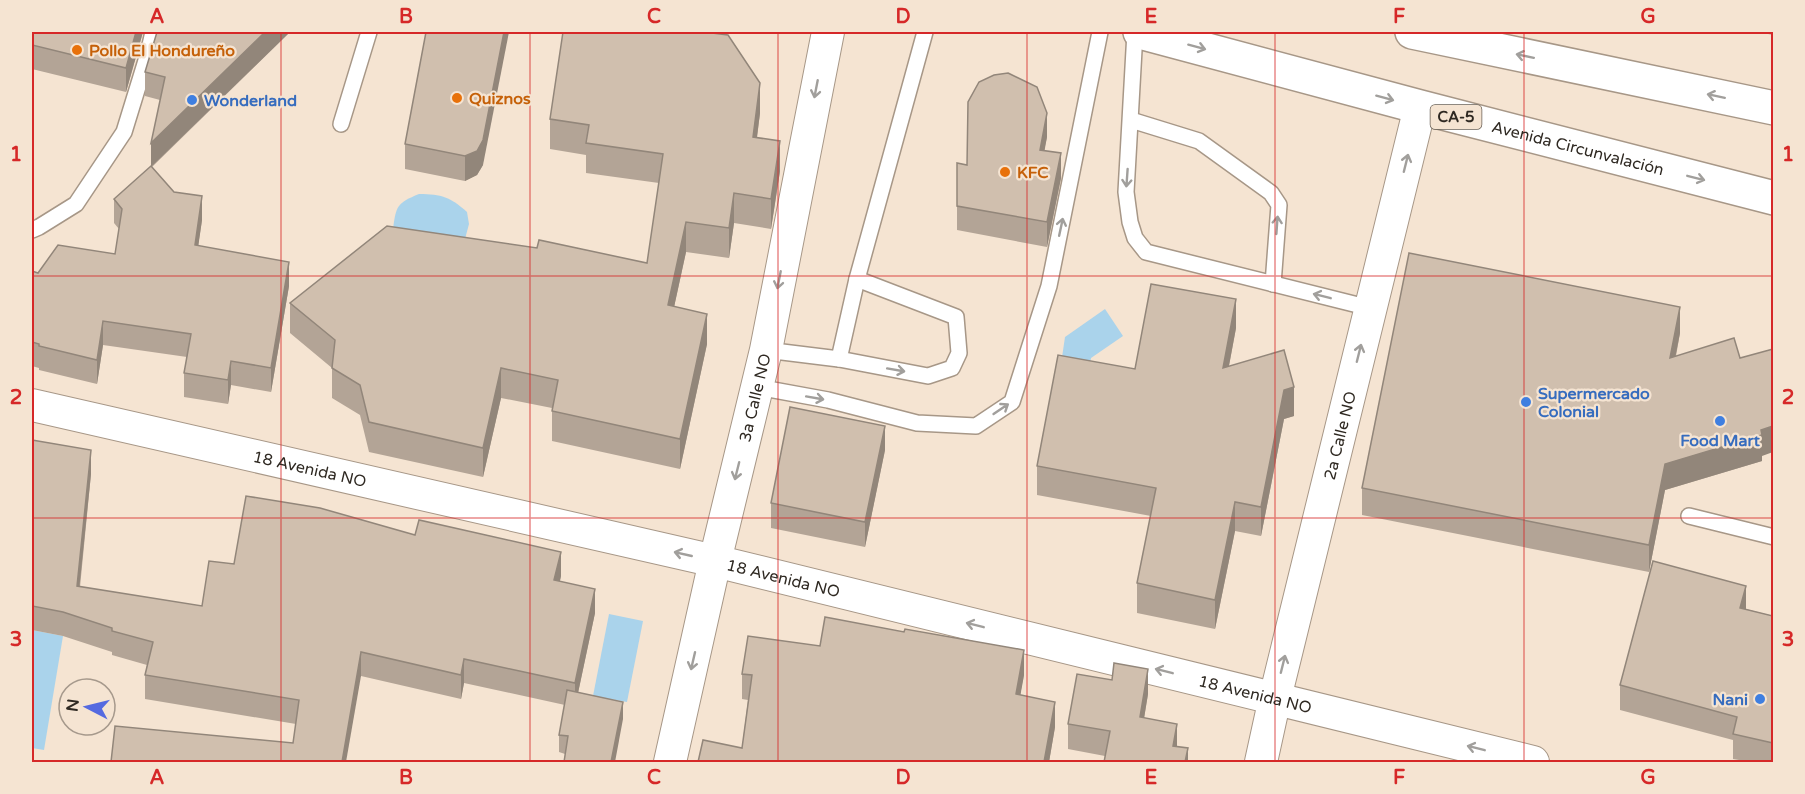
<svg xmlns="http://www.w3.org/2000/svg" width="1805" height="794" font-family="'Varela Round',sans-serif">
  <rect width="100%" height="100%" fill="#f5e4d2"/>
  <g fill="#aad3eb">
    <path d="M419,194C442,194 450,197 467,212L469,224L465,239L393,229C396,206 397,203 419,194Z"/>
    <polygon points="1105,309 1123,336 1091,358 1088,375 1060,371 1065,337"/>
    <polygon points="609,614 643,621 627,702 593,696"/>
    <polygon points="32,630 63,636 44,750 32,748"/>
  </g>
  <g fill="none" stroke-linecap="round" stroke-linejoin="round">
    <g stroke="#a79787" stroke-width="18">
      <g id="lane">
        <polyline points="1135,32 1126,192 1130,222 1135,238 1146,252 1370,308"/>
        <polyline points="1131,120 1199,141 1271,193 1279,205 1273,284"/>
        <polyline points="341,124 369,32"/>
        <polyline points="32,230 39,227 76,204 124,132 148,54 153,32"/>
        <polyline points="766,350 839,359 928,376 952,368 959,353 956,317 857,279"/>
        <polyline points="839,359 857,279 925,32"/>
        <polyline points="757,387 828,400 917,423 976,426 1012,402 1049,286 1100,32"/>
        <polyline points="1689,516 1774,537"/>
      </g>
    </g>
    <g stroke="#a79787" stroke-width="34">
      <g id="street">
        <path id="s1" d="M32,405L715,561L1533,762"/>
        <path id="s2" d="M670,762L715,561L766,350L828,32"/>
        <path id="s3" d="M1261,762L1275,698L1420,107"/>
      </g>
    </g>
    <g stroke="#a79787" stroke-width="36">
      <g id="highway">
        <path id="s4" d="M1140,32L1420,107L1774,198"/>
        <polyline points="1412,32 1774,108"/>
      </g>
    </g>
    <use href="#lane" stroke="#fff" stroke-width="15"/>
    <use href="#street" stroke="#fff" stroke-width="32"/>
    <use href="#highway" stroke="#fff" stroke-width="33"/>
  </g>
  <g fill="#b3a496">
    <polygon points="32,32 143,32 126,92 32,69"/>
    <polygon points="290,32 152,167 174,192 202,220 198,246 289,286 271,392 231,385 228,404 184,397 184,373 187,357 103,345 97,384 39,370 39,368 32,366 32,271 38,273 115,254 119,229 114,223 114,199 151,166 160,100 145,96 145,72"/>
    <polygon points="426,32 483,165 477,175 465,181 405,169 405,144"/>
    <polygon points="1758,32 1773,32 1773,35"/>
    <polygon points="760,113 757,138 780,171 771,229 734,223 729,258 686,252 674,307 707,344 680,469 552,441 552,408 501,398 483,477 369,452 360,415 332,398 332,368 290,333 290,303 647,263 659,183 586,173 586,155 550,149 550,119"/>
    <polygon points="1047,137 1044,151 1061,178 1047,247 957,230 957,163 967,165"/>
    <polygon points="1236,328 1229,366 1294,416 1284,419 1261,536 1235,531 1215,629 1137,613 1137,583 1151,516 1037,495 1037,466 1135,369"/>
    <polygon points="1680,333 1676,356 1762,456 1762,461 1665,490 1649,572 1362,515 1362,488"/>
    <polygon points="32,440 91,474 80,587 202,606 234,564 561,576 560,581 595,613 578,693 623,719 565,754 559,752 559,735 565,705 464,683 461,699 361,676 293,743 296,724 145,699 145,675 147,665 112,655 112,652 63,636 32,630"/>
    <polygon points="885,450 865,547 771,528 771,503"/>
    <polygon points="1746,609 1773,616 1773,762 1751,762 1733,759 1733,740 1620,710 1620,685"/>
    <polygon points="820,646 1024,675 1020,695 1055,727 1049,762 698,762 742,748 748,700 742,699 742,674"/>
    <polygon points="1148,694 1144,718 1177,746 1188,762 1105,756 1068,749 1068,724"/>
  </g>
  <g fill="#92867a">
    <polygon points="136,32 143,32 126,92 126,68"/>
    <polygon points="265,32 290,32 151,167 151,143"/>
    <polygon points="504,32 509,32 483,165 477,175 465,181 465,156"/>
    <polygon points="760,83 760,113 753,167 753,137"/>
    <polygon points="1047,113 1047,137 1040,175 1040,150"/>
    <polygon points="780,141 780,171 771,229 771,199"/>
    <polygon points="1061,153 1061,178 1047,247 1047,222"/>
    <polygon points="734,193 734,223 729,258 729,228"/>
    <polygon points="202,196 202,220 195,269 195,245"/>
    <polygon points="686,222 686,252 668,335 668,305"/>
    <polygon points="289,262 289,286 271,392 271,368"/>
    <polygon points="1236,299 1236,328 1223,397 1223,368"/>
    <polygon points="1680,307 1680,333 1670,384 1670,358"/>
    <polygon points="707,314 707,344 680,469 680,439"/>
    <polygon points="103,321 103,345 97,384 97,360"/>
    <polygon points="231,361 231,385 228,404 228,380"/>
    <polygon points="501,368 501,398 483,477 483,448"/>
    <polygon points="1294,387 1294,416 1284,419 1261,536 1261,507 1284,390"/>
    <polygon points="885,426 885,450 865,547 865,522"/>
    <polygon points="1773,426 1773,452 1762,456 1762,461 1665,490 1649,572 1649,545 1665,464"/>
    <polygon points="91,450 91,474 77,610 77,586"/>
    <polygon points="1235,502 1235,531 1215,629 1215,600"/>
    <polygon points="561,552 561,576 554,604 554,580"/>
    <polygon points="1746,586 1746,610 1740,608"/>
    <polygon points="595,589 595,613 575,707 575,683"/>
    <polygon points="1024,650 1024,675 1016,720 1016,694"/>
    <polygon points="361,652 361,676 346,762 342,762"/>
    <polygon points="464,659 464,683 461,699 461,675"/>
    <polygon points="1148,669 1148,694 1140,743 1140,717"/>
    <polygon points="623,702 623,719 615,762 611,762"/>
    <polygon points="1055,702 1055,727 1049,762 1044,762"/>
    <polygon points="1177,724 1177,750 1173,746"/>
    <polygon points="1188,748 1188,762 1185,762"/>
  </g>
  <g fill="#d0bfae" stroke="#92867a" stroke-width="1.5">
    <polygon points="32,32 136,32 126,68 32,45"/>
    <polygon points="157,32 265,32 151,143 165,77 145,72"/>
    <polygon points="426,32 504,32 483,140 477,151 465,156 405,144"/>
    <polygon points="563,32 704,32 728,35 760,83 753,137 780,141 771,199 734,193 729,228 686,222 668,305 707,314 680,439 552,411 558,380 501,368 483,448 369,422 360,385 332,368 335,340 290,303 387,226 537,248 539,240 647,263 663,154 586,143 589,125 550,119"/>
    <polygon points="1008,73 1037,87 1047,113 1040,150 1061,153 1047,222 957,206 957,163 967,165 968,102 979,82 994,75"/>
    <polygon points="151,166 174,192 202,196 195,245 289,262 271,368 231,361 228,380 184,373 191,334 103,321 97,360 39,346 39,344 32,342 32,271 38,273 58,245 115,254 122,209 114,199"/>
    <polygon points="1409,253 1680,307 1670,358 1734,338 1740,358 1773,349 1773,426 1761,430 1762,435 1665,464 1649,545 1362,488"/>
    <polygon points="1151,284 1236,299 1223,368 1284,350 1294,387 1284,390 1261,507 1235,502 1215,600 1137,583 1156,488 1037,466 1058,355 1135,369"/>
    <polygon points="790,407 885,426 865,522 771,503"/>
    <polygon points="32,440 91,450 77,586 202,606 209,561 234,564 246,496 320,508 415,535 419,520 561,552 554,580 595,589 575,683 464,659 461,675 361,652 342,762 348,762 111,762 115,726 293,743 299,700 145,675 153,642 112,631 112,628 63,612 32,606"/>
    <polygon points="1653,561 1746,586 1740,608 1773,616 1773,743 1733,734 1737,717 1620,685"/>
    <polygon points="825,617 904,632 905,629 1024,650 1016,694 1055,702 1044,762 698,762 703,740 742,748 752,675 742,674 748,636 820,646"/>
    <polygon points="1114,663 1148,669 1140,717 1177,724 1173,746 1188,748 1185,762 1104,762 1110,731 1068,724 1077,674 1112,680"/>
    <polygon points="567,690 623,702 611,762 564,762 568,736 559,735"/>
  </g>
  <defs><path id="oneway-shaft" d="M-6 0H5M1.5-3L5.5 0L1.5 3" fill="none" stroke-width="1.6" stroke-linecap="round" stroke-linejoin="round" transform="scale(1.5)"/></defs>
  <g stroke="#a19f9c">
    <use href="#oneway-shaft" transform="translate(1197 47) rotate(15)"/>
    <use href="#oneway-shaft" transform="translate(1525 56) rotate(-168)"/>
    <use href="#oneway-shaft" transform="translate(816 89) rotate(101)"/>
    <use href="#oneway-shaft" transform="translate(1716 96) rotate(-168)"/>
    <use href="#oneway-shaft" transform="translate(1385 98) rotate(15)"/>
    <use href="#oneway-shaft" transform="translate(1406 163) rotate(-76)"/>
    <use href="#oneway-shaft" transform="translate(1127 178) rotate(94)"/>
    <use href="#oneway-shaft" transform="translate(1696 178) rotate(14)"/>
    <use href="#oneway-shaft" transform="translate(1277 225) rotate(-86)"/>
    <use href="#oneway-shaft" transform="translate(1061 227) rotate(-78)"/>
    <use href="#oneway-shaft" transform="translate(779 280) rotate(101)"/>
    <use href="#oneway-shaft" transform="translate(1322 296) rotate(-166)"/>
    <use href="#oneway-shaft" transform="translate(1359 353) rotate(-76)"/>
    <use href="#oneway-shaft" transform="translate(896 370) rotate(10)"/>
    <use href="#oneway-shaft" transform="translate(815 398) rotate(10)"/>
    <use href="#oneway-shaft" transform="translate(1001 409) rotate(-34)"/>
    <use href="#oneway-shaft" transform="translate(737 471) rotate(104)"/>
    <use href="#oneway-shaft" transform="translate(683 554) rotate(-167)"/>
    <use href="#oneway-shaft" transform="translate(975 625) rotate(-166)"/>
    <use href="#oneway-shaft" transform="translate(693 661) rotate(103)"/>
    <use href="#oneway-shaft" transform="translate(1283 664) rotate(-76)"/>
    <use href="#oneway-shaft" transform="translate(1164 671) rotate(-166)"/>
    <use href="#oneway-shaft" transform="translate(1476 748) rotate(-166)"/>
  </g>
  <path fill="none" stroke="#d62828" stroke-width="1.5" stroke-opacity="0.55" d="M281,32V762M530,32V762M778,32V762M1027,32V762M1275,32V762M1524,32V762M32,276H1774M32,518H1774"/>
  <g fill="#e8710a" stroke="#f5e4d2" stroke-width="2">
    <circle cx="77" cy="50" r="6"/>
    <circle cx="457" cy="98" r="6"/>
    <circle cx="1005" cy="172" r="6"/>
  </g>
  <g fill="#3f7fe0" stroke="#f5e4d2" stroke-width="2">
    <circle cx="192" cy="100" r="6"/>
    <circle cx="1526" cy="402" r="6"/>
    <circle cx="1720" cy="421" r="6"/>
    <circle cx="1760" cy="699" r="6"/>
  </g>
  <g text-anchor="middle" stroke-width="4.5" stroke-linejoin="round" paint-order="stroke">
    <rect fill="#f5e4d2" stroke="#6a6157" stroke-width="1.5" x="1430.5" y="105" width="51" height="24" rx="4.5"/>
    <g font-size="15" font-weight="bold" fill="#2f2922">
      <text x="1456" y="122">CA-5</text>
    </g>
    <g font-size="16" font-weight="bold" fill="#c56008" stroke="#f5e4d2" text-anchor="start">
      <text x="89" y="56">Pollo El Hondureño</text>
      <text x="469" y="104">Quiznos</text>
      <text x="1017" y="178">KFC</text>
    </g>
    <g font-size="16" font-weight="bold" fill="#366cbe" stroke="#f5e4d2" text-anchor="start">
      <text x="204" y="106">Wonderland</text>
      <text x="1538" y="399">Supermercado<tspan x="1538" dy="18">Colonial</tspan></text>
      <text x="1720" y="446" text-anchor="middle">Food Mart</text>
      <text x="1748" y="705" text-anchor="end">Nani</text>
    </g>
    <g font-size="16" fill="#2f2922" stroke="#f5e4d2">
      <text dy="6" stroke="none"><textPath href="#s4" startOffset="453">Avenida Circunvalación</textPath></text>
      <text dy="6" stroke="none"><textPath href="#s2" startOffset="374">3a Calle NO</textPath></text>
      <text dy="6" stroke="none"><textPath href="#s3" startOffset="336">2a Calle NO</textPath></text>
      <text dy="6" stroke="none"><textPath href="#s1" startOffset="285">18 Avenida NO</textPath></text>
      <text dy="6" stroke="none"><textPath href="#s1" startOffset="771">18 Avenida NO</textPath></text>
      <text dy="6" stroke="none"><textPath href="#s1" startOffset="1257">18 Avenida NO</textPath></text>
    </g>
  </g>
  <rect width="1805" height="794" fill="none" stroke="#f5e4d2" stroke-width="66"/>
  <g transform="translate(87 707) rotate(277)"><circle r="28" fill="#f5e4d2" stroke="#a6998c" stroke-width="1.5"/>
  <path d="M0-4.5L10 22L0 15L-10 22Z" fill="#556ae0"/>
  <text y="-9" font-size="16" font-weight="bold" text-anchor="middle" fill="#2f2922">N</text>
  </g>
  <rect x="33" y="33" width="1739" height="728" fill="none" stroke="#d62828" stroke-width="2"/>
  <g font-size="20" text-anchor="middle" font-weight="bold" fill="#d62828">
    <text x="157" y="23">A</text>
    <text x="406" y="23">B</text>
    <text x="654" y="23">C</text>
    <text x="903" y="23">D</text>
    <text x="1151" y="23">E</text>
    <text x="1399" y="23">F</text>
    <text x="1648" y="23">G</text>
    <text x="16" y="161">1</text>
    <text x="1788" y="161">1</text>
    <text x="16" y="404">2</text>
    <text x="1788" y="404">2</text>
    <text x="16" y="646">3</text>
    <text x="1788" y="646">3</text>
    <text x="157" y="784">A</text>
    <text x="406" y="784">B</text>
    <text x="654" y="784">C</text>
    <text x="903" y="784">D</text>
    <text x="1151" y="784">E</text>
    <text x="1399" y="784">F</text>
    <text x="1648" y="784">G</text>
  </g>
</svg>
